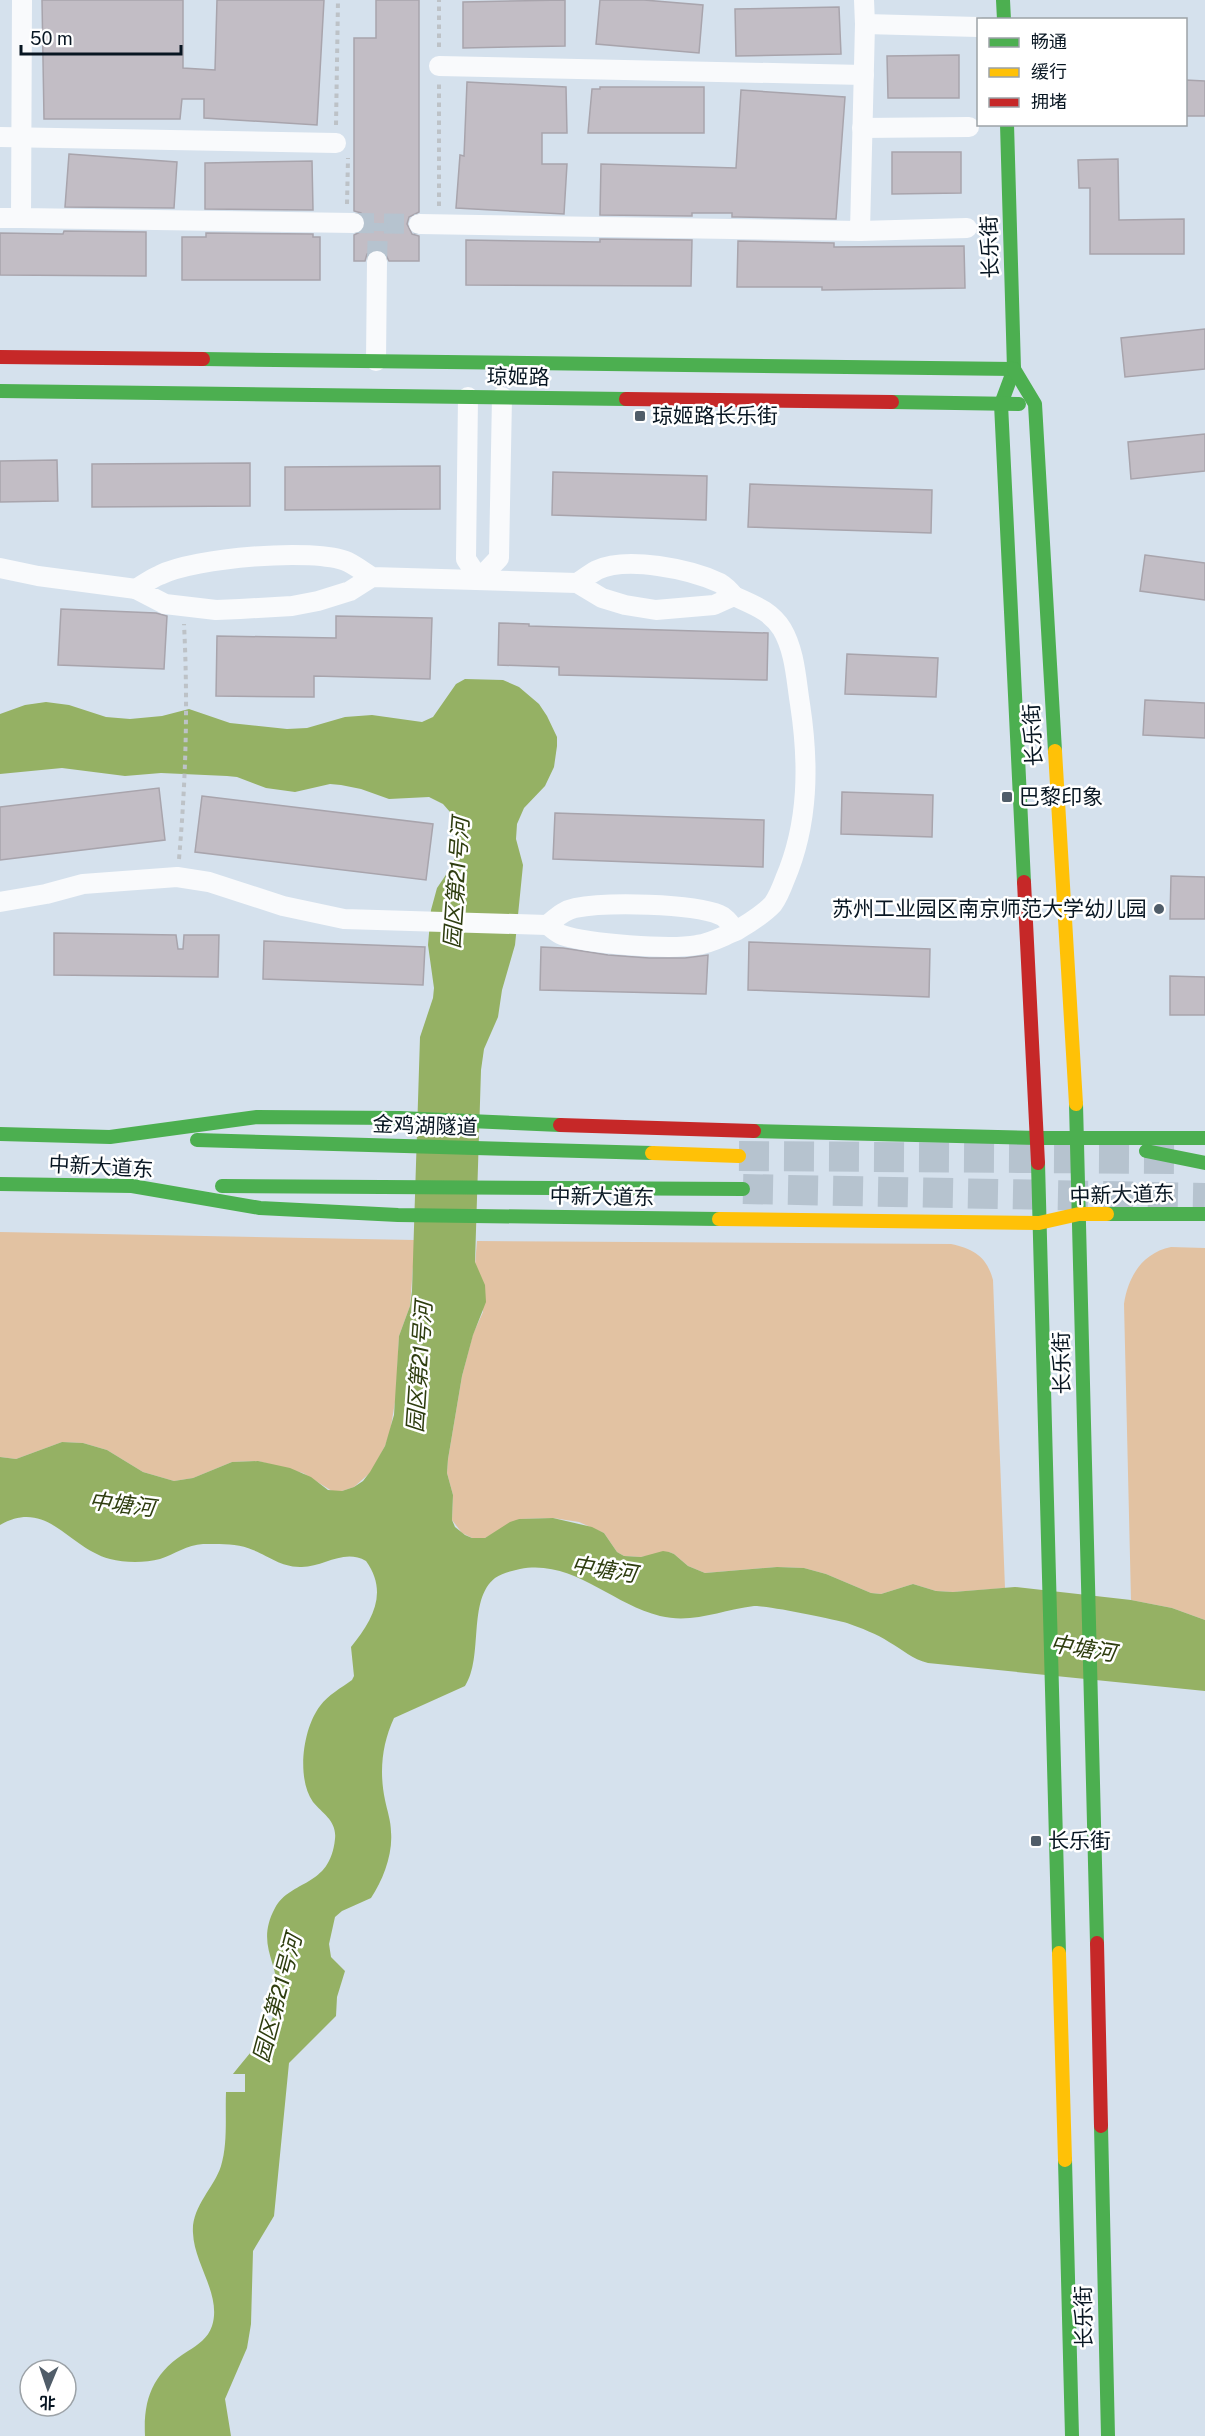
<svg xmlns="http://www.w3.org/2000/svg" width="1205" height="2436" font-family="'Public Sans','Noto Sans SC',sans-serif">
  <rect width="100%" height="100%" fill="#d5e1ed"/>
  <g fill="#e2c2a2">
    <polygon points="0,1232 415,1240 410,1306 399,1336 396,1396 390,1432 385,1446 371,1472 354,1487 342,1491 332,1491 303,1473 258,1461 232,1462 193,1478 174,1481 143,1472 107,1450 83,1443 62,1442 16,1459 0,1457"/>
    <path d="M477,1241L951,1244C974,1249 987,1257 993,1280L1005,1588L953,1592L936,1591L913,1584L881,1594L871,1593L826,1574L804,1568L777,1567L705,1573L688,1566L674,1554L669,1552L641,1557L624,1556L617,1552L604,1533L579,1522L553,1518L519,1519L485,1538H472L462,1533L452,1520L453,1495L447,1473L448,1459L462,1376L473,1334L483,1312L475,1265Z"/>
    <path d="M1171,1247L1205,1248V1620L1172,1608L1131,1600L1124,1304C1128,1277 1142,1253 1171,1247Z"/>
  </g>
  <path fill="#95b164" d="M465,679L503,680L519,687L539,704L547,716L557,737V746L554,767L545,786L524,808L517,824L516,839L523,865L515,945L502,990L498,1017L484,1049L481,1070L475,1262L485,1285L486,1302L473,1335L462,1376L448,1459L447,1473L453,1495L452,1520L455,1527L465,1535L472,1538H485L510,1522L519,1519L553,1518L592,1527L604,1533L617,1552L624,1556L641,1557L663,1551L669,1552L674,1554L688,1566L705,1573L777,1567L804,1568L826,1574L871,1593L881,1594L913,1584L936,1591L953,1592L1015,1587L1131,1600L1172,1608L1205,1620V1691L928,1663C912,1659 903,1650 889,1642C877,1634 861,1628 847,1623C834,1619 765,1605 754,1606C721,1610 693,1624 660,1616C611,1604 573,1559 520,1569C511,1571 502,1573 495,1578C467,1600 484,1657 465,1686L394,1718C382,1744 379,1771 385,1800C387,1810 391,1821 391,1832C393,1854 383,1880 371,1898L342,1911L335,1917L329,1944L331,1957L345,1971L337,1997L336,2016L289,2063L274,2216L253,2251L251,2324L247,2348L225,2399L231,2436H145C143,2397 154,2372 188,2351C198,2345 208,2338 212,2326C222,2295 194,2264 193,2233C191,2207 214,2188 221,2166C228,2143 225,2116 226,2092H245V2074H233C249,2053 274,2029 277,2001C282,1964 254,1947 275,1908C291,1879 330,1888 335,1839C337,1821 323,1814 313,1802C296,1778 303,1728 320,1706C328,1695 341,1688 352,1680L354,1676L351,1647C372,1621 389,1593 366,1561C343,1548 323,1568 300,1567C279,1566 271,1557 253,1550C238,1543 220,1544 203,1544C187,1545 175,1554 160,1559C145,1563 125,1563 110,1559C68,1548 48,1498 0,1525V1457L16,1459L62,1442L83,1443L107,1450L143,1472L174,1481L193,1478L232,1462L258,1461L290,1468L311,1477L328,1490L342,1491L354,1487L363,1481L370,1472L385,1446L394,1415L399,1336L410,1306L412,1291L420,1037L433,998L434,988L428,945L431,910L437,888L454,863L455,830L450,812L443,804L429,797L389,799L361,789L341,785L330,784L295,792L266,788L237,777L227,776L161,773L125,776L62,768L0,774V714L25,705L46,702L69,705L106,717L130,719L162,716L189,709L230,723L287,729L307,728L345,717L372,715L422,722L433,717L456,684Z"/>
  <g fill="#c2bdc5" stroke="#a8a4ac" stroke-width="1.5">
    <polygon points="42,0 183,0 183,68 215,70 217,0 324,0 317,125 204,118 204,99 182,99 180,119 44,119"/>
    <polygon points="376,0 419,0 419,212 409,217 407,224 412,234 419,236 419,261 389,261 384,251 377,249 367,254 365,261 354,261 354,235 364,230 366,223 361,213 354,211 354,38 376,38"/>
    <polygon points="565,0 565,46 463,48 463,2"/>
    <polygon points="600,0 644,0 703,5 699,53 596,44"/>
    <polygon points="839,7 841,54 736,56 735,9"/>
    <polygon points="959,55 959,98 888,98 887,56"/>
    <polygon points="1185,80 1205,81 1205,116 1185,116"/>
    <polygon points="467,82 566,87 567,133 542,133 542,164 567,164 564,214 456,208 460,155 464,156"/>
    <polygon points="600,87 704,87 704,133 588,133 592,89 600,89"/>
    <polygon points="741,90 845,97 836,219 738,217 732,217 732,213 692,213 692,216 600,215 601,164 736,168"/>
    <polygon points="892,152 961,152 961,193 892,194"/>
    <polygon points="69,154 177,162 174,208 65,207"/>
    <polygon points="1118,159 1119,220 1184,219 1184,254 1090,254 1090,188 1079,188 1078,160"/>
    <polygon points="312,161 313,210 205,209 205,163"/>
    <polygon points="64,231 146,232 146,276 0,275 0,233 63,234"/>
    <polygon points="206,233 313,234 313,237 320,237 320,280 182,280 182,237 206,237"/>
    <polygon points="600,239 692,240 691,286 466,285 466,240 600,242"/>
    <polygon points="738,241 834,243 834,247 964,246 965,288 822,290 822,287 737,287"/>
    <polygon points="1205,329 1205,369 1125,377 1121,338"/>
    <polygon points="1205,434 1205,471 1131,479 1128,442"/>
    <polygon points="57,460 58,501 0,502 0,461"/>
    <polygon points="250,463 250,506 92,507 92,464"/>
    <polygon points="440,466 440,509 285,510 285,467"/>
    <polygon points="553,472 707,476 706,520 552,515"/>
    <polygon points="750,484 932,490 931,533 748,527"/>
    <polygon points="1145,555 1205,563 1205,600 1140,591"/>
    <polygon points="61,609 156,613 167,616 164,669 58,665"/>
    <polygon points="336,616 432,618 430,679 314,676 314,697 216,696 217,636 336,638"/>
    <polygon points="499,623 529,624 529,626 768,633 767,680 559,675 559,667 498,665"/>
    <polygon points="847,654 938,658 936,697 845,694"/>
    <polygon points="1145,700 1205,703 1205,738 1143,735"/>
    <polygon points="159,788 165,840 0,860 0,807"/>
    <polygon points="842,792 933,795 932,837 841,834"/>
    <polygon points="202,796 433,824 426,880 195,852"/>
    <polygon points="555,813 764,820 763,867 553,859"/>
    <polygon points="1171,876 1205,877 1205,919 1170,919"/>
    <polygon points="54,933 176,935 178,949 183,949 184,935 219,935 218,977 54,975"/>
    <polygon points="264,941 425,947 423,985 263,979"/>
    <polygon points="749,942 930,949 929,997 748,990"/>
    <polygon points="541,947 563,948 608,955 649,958 685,958 708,955 706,994 540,990"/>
    <polygon points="1170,976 1205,977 1205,1015 1170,1015"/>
  </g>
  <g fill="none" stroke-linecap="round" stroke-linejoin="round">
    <g stroke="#b6c3cf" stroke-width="20" stroke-dasharray="20 10" stroke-linecap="butt">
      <polyline points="354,223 419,224"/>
      <polyline points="377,261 378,223"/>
    </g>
    <g stroke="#b6c3cf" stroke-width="30" stroke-dasharray="30 15" stroke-linecap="butt">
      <polyline points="739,1156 1175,1159"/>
      <polyline points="743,1189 1205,1198"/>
    </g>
    <g stroke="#bdc2c7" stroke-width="4" stroke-dasharray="4.5 4.5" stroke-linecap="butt">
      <polyline points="439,47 439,0"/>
      <polyline points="336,125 338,0"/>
      <polyline points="347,204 348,158"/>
      <polyline points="439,206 439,84"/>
      <path d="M179,859C186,778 188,704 184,624"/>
    </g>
    <g stroke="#f9fafc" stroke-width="20">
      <polyline points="22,0 21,218 354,223"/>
      <polyline points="864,0 865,24 978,27"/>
      <polyline points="439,66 864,75"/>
      <polyline points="862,128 969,127"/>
      <polyline points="0,137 336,143"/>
      <polyline points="0,218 21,218"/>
      <polyline points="419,224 860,231 865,24"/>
      <polyline points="860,231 967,228"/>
      <polyline points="376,361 377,261"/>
      <polyline points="468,397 466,559 479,579 499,558 502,397"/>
      <polyline points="0,568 38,576 136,589"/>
      <path d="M372,577L350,591L318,601L292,606L240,609L216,610L165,604L136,589C144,584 152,578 160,575C194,558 314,547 348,562C356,566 364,572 372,577L577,583L602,598L625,605L656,610L714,605L734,596C730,591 725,586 720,583C690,569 627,556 597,570C590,574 583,579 577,583"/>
      <path d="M734,596C753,605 770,610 782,629C795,651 796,679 800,704C809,763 809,823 785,879C782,887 778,897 773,904C763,915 749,923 736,931C731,925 726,917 720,915C692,903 606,902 575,908C564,910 556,918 547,925C552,928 557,933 562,935C588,944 670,950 697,945C712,943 723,936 736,931"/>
      <polyline points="0,902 46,894 83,884 177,877 209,882 283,906 344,919 547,925"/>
    </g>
    <g stroke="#4caf50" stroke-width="14">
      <polyline points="1003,0 1004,20"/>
      <polyline points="1007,124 1014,369 1001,404 1024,882"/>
      <polyline points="203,359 1014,369"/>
      <polyline points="1014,369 1035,404 1055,751"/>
      <polyline points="0,391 626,399"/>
      <polyline points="892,402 1019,404"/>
      <polyline points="1076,1104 1097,1943"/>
      <polyline points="754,1131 1037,1138 1205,1138"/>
      <polyline points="0,1134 110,1137 257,1117 400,1118 560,1125"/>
      <polyline points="197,1140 652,1153"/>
      <polyline points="1146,1151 1205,1163"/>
      <polyline points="1038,1163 1059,1953"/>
      <polyline points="0,1184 132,1186 260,1208 398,1215 719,1219"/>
      <polyline points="222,1186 743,1189"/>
      <polyline points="1107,1214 1205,1214"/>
      <polyline points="1101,2126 1108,2436"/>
      <polyline points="1065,2160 1072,2436"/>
    </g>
    <g stroke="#ffc107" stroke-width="14">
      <polyline points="1055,751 1076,1104"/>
      <polyline points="652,1153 739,1156"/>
      <polyline points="719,1219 1039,1223 1079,1214 1107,1214"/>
      <polyline points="1059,1953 1065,2160"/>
    </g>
    <g stroke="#c62828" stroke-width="14">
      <polyline points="0,357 203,359"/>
      <polyline points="626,399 892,402"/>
      <polyline points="1024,882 1038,1163"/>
      <polyline points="560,1125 754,1131"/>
      <polyline points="1097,1943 1101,2126"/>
    </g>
  </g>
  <g fill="#505d69" stroke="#fff" stroke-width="2">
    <rect x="634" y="410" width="12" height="12" rx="3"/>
    <rect x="1001" y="791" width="12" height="12" rx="3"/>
    <circle cx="1159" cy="909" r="6"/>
    <rect x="1030" y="1835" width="12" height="12" rx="3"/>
  </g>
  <g text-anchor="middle" stroke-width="5" stroke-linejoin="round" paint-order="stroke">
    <g font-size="21" fill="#081622" stroke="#fff">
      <text transform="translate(990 247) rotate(-92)" y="7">长乐街</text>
      <text transform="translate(518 377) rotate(1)" y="7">琼姬路</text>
      <text transform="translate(1033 735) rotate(-93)" y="7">长乐街</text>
      <text transform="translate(425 1126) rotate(2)" y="7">金鸡湖隧道</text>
      <text transform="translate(101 1167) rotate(3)" y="7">中新大道东</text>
      <text transform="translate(1122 1195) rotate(-2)" y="7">中新大道东</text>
      <text transform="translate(602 1197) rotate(1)" y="7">中新大道东</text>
      <text transform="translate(1062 1363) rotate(-91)" y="7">长乐街</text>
      <text transform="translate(1084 2317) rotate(-91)" y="7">长乐街</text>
    </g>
    <g font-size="21" fill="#081622" stroke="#fff" text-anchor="start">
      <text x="652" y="423">琼姬路长乐街</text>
      <text x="1019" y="804">巴黎印象</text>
      <text x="1147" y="916" text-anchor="end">苏州工业园区南京师范大学幼儿园</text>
      <text x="1048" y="1848">长乐街</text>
    </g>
    <g font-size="22" font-style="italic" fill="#2e3d0f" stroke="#fff">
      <text transform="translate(456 883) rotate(-86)" y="8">园区第21号河</text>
      <text transform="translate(419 1367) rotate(-86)" y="8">园区第21号河</text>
      <text transform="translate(122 1504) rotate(7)" y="8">中塘河</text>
      <text transform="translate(604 1569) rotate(9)" y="8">中塘河</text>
      <text transform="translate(1083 1648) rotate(9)" y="8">中塘河</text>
      <text transform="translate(277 1998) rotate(-75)" y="8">园区第21号河</text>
    </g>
  </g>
  <rect x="977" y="18" width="210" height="108" fill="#ffffff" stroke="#9ca2a7" stroke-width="1.5"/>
  <rect x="989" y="38" width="30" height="9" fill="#4caf50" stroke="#9ca2a7" stroke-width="1.5"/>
  <text x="1031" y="48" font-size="18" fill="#081622">畅通</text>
  <rect x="989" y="68" width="30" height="9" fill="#ffc107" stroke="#9ca2a7" stroke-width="1.5"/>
  <text x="1031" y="78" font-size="18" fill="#081622">缓行</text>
  <rect x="989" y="98" width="30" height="9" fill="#c62828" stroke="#9ca2a7" stroke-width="1.5"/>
  <text x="1031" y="108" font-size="18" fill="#081622">拥堵</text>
  <g transform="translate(48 2388) rotate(182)"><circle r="28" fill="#ffffff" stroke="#9ca2a7" stroke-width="1.5"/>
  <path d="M0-4.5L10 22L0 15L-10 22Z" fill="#505d69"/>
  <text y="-9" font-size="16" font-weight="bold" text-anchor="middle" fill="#081622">北</text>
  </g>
  <path d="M21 45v9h160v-9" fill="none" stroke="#081622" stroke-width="3"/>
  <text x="30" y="45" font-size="18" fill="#081622" stroke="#ffffff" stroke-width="4.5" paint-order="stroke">50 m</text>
</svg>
